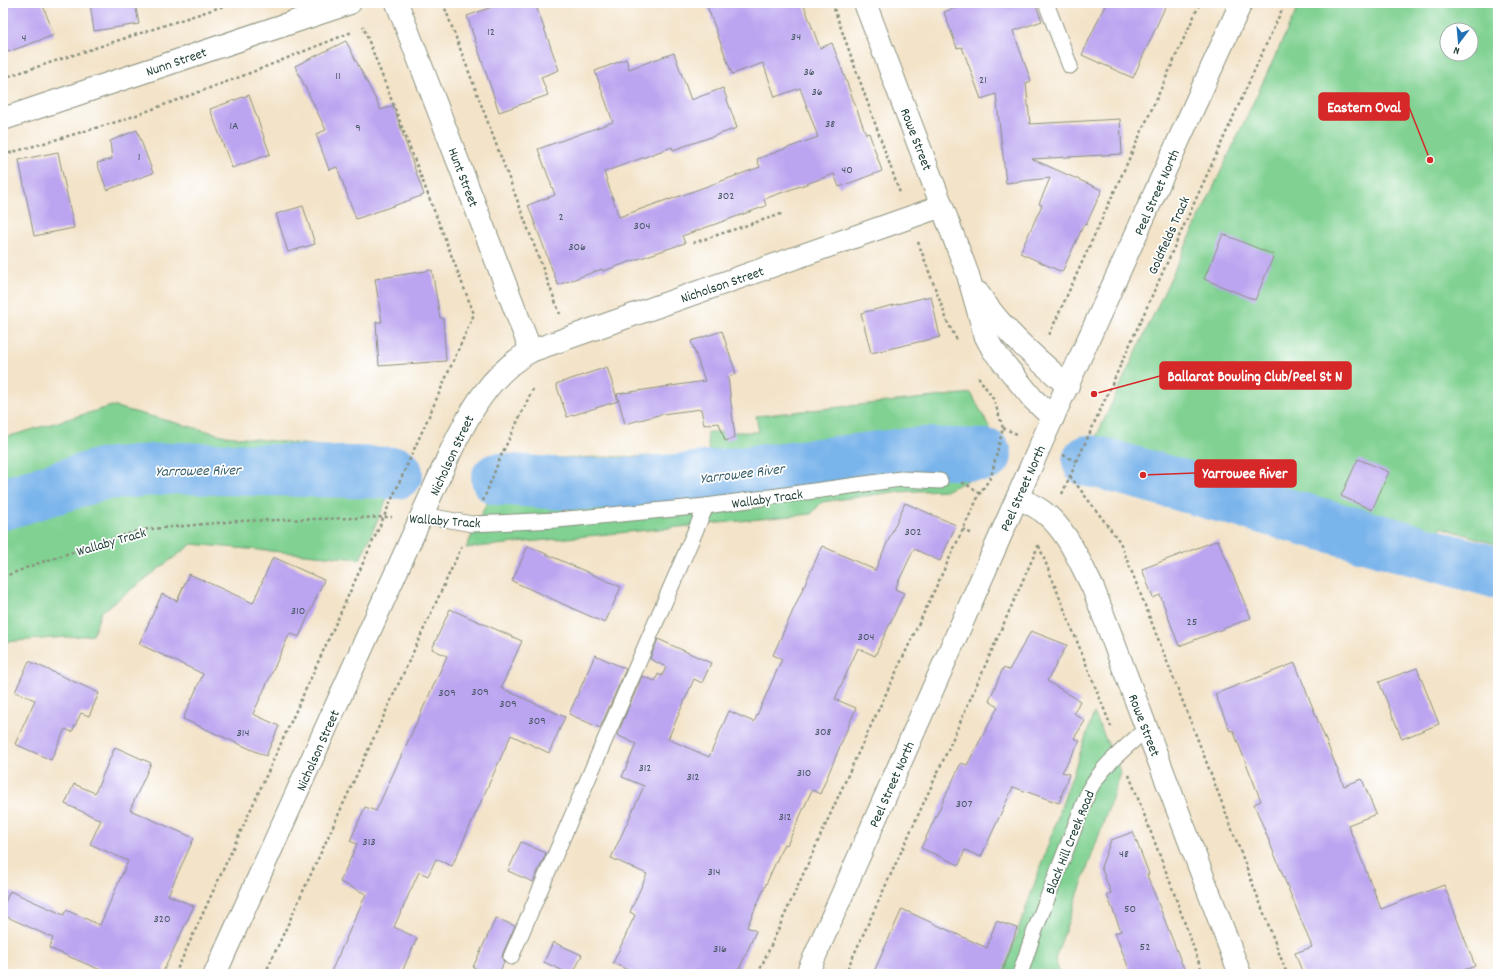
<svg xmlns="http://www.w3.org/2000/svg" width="1501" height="977" font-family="Dekko,sans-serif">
  <rect width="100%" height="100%" fill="#fff"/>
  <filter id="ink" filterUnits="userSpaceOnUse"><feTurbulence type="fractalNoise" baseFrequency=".025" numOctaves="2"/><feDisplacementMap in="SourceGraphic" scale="8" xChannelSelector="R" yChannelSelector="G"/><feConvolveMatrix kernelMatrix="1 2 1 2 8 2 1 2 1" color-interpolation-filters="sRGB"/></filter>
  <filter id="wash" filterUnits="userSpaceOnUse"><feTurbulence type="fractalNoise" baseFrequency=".012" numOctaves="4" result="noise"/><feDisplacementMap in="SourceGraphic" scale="16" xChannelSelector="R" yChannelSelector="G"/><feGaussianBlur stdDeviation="0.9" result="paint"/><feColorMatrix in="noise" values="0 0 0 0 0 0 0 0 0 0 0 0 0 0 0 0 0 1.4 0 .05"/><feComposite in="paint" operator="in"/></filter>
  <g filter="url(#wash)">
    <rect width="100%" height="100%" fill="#f3e3c8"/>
    <g fill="#80d192" stroke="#508763" fill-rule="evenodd">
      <path d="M1300,3H1498V545L1441,527L1438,534L1096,437ZM1447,30H1471V54H1447Z"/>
      <polygon points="971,393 993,434 990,470 947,490 893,492 822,502 811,514 466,548 507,459 709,455 707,432 759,432 756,416"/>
      <polygon points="112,406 226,436 407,455 360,559 192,544 101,612 93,635 3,642 3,438"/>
      <polygon points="1094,713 1121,773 1055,959 1060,974 1003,974"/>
    </g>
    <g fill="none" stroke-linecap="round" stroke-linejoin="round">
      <g stroke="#79b4eb" stroke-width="52">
        <polyline points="1088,461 1101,463 1498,573"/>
        <polyline points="497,479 565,484 622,484 677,480 897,455 923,453 986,455"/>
        <polyline points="3,504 102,474 178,468 397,473"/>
      </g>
    </g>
    <g id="blocks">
      <g fill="#bba4f0">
        <polygon points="3,3 42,3 54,35 8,52 3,38"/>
        <polygon points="90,3 135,3 139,24 94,31"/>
        <polygon points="503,3 535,3 559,70 541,77 548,95 499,112 467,16"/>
        <polygon points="706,3 803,3 820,48 832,43 866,134 869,133 882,171 839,187 834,174 764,199 766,206 682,236 685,243 603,271 602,269 558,285 528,205 555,195 538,149 613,122 595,71 626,59 629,69 674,53 691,100 723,88 737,128 673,150 672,147 604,172 619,217 669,199 669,200 760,167 757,159 818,137 800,88 775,97 763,63 732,74"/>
        <polygon points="969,3 1035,3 1042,21 1013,31 1031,81 1026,83 1030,124 1120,119 1122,154 1032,159 1102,190 1086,225 1084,224 1062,272 1020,253 1042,205 1039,204 1050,178 1006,183 996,94 981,99 962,47 957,48 944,12"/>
        <polygon points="1106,3 1167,3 1133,78 1082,55"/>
        <polygon points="346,41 381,110 393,106 424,195 356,219 337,167 329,170 316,134 326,130 295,66"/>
        <polygon points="249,95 270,154 232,168 210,109"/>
        <polygon points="137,130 153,173 107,190 97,163 112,159 110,141"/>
        <polygon points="58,152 74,228 34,236 19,160"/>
        <polygon points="303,206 315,244 288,252 276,214"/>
        <polygon points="1223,234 1274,255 1255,300 1204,279"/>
        <polygon points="432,270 440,318 443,318 446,361 379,366 376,322 382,322 375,279"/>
        <polygon points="931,296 940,337 871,353 861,313"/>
        <polygon points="722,331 736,374 728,377 735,438 725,441 719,423 704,425 701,409 662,414 625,424 617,394 705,381 691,341"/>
        <polygon points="607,367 618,401 567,417 556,384"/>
        <polygon points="1358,459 1389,472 1372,510 1341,496"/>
        <polygon points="905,503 956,525 940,561 914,549 895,589 904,593 875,656 858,648 835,699 856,708 820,794 812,790 787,845 784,844 747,927 756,931 737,974 636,974 613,963 635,915 630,912 647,874 611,858 644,786 622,777 636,744 617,735 642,676 655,681 658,674 662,676 666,667 650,659 658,639 711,663 702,683 694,679 668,739 709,757 729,711 754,722 782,659 773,655 822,546 875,570"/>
        <polygon points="1218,540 1251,618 1179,646 1160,595 1153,598 1142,569"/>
        <polygon points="528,546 621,587 605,623 512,581"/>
        <polygon points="273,557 324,580 299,637 290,633 253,714 279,726 266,756 183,719 203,674 139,644 162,594 177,601 189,574 253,603"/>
        <polygon points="450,609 522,641 501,688 565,717 549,753 511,735 452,866 436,859 428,876 419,872 394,927 417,938 401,974 330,974 366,894 340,882 357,844 350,841 365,807 376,811 447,656 432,649"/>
        <polygon points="1031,631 1067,645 1047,681 1080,701 1074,713 1085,721 1074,738 1080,741 1062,772 1069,774 1059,803 1013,787 981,857 965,850 959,865 921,848 961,763 967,765 998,707 989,701 1003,668 1009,670"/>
        <polygon points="595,655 626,669 600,728 569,714"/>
        <polygon points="29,661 99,693 89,716 81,713 72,732 65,729 51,760 15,744 35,700 15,692"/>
        <polygon points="1295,663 1344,786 1362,779 1376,814 1348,825 1381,909 1444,885 1475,966 1454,974 1303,974 1295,953 1312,947 1254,804 1261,801 1233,730 1230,731 1215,694"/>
        <polygon points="1417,668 1439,724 1402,739 1379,682"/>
        <polygon points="115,747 151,763 130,810 194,838 168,895 194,906 162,974 110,974 49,948 53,938 3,915 3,907 10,891 64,915 66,910 100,925 128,861 90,844 101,820 65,804 74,784 95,793"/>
        <polygon points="1133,832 1149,874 1147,875 1186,974 1131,974 1115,933 1121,931 1107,895 1111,893 1101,867 1111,840"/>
        <polygon points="521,842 546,853 533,882 508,871"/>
        <polygon points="902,909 987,948 996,921 1017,928 1002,974 873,974"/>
        <polygon points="496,918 515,926 503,953 502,958 504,962 499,974 489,974 473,967"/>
        <polygon points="553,942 582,955 573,974 570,974 544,962"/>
      </g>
    </g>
  </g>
  <g filter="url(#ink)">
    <use href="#blocks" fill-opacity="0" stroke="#89907e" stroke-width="1"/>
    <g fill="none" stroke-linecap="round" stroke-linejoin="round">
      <g stroke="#89907e" stroke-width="17">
        <g id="lane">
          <polyline points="1046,3 1070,66"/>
          <polyline points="423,515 472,524 557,520 706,506 901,479 940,481"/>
          <polyline points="511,957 706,506"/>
          <path d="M1020,974L1032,938L1089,790C1103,765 1125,748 1146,729"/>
        </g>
      </g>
      <g stroke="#89907e" stroke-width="24">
        <g id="street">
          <polyline points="397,3 531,351"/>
          <polyline points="865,3 968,275 985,335 993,350 1033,399 1053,418"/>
          <polyline points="3,119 350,3"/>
          <path d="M978,293C1001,329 1036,358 1068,386"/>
          <path d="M1018,497C1026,502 1035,506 1042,511C1067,529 1079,561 1093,588L1240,974"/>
          <path d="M215,974L449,455C468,415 490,373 531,351L942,206"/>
          <polyline points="807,974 1044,437 1241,3"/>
        </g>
      </g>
      <g stroke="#89907e" stroke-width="2.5" stroke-dasharray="3 3" stroke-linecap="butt">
        <polyline points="443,3 560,314"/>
        <polyline points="832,3 900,193"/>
        <polyline points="3,78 233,3"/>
        <polyline points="3,155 123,120 245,75 352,32"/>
        <polyline points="918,242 948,323 958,342"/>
        <polyline points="693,243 784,213"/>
        <polyline points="1049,335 1200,3"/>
        <polyline points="1003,428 1017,434"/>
        <polyline points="1063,455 1078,462"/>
        <polyline points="1070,476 1120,542 1203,753 1287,974"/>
        <polyline points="962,483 964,483 980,493"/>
        <polyline points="1062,494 1285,3"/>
        <polyline points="483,501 500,458 533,389"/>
        <polyline points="963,529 972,534"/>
        <polyline points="1039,546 1112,729"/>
        <polyline points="3,577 36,564 140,530 238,521 392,517"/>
        <polyline points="1129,775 1170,882 1203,974"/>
        <path d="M175,974C276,755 377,535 474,314L363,26"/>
        <polyline points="265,974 462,546"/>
        <polyline points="758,974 853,764 980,493 991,477 1003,428 994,400 977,375"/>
        <polyline points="845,974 942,763 1039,544"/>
      </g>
      <use href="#lane" stroke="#fff" stroke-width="15"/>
      <use href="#street" stroke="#fff" stroke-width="22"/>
    </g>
  </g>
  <g text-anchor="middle" stroke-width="3.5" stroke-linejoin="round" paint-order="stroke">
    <g font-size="12" fill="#465763">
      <text x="491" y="35">12</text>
      <text x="796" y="40">34</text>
      <text x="24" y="41">4</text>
      <text x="809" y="75">36</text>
      <text x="338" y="79">11</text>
      <text x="983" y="83">21</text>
      <text x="817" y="95">36</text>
      <text x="830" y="127">38</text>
      <text x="234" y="129">1A</text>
      <text x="358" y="131">9</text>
      <text x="139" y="160">1</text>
      <text x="847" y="173">40</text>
      <text x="726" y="199">302</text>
      <text x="561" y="220">2</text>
      <text x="642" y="229">304</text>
      <text x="577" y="250">306</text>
      <text x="913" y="535">302</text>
      <text x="298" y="614">310</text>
      <text x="1192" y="625">25</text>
      <text x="866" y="640">304</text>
      <text x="480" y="695">309</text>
      <text x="447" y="696">309</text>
      <text x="508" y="707">309</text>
      <text x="537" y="724">309</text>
      <text x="823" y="735">308</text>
      <text x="243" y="736">314</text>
      <text x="645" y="771">312</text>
      <text x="804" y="776">310</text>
      <text x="693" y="780">312</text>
      <text x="964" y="807">307</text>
      <text x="785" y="820">312</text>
      <text x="369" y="845">313</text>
      <text x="1124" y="857">48</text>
      <text x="714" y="875">314</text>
      <text x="1130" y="912">50</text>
      <text x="162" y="922">320</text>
      <text x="1145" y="950">52</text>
      <text x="720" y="952">316</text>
    </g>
    <g font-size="14" fill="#1f3d34" stroke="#fff">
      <text transform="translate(176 61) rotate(-19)" y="5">Nunn Street</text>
      <text transform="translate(917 139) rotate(69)" y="5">Rowe Street</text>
      <text transform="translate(464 177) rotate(69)" y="5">Hunt Street</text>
      <text transform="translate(1156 192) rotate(-66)" y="5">Peel Street North</text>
      <text transform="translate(1168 235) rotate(-66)" y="5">Goldfields Track</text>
      <text transform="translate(722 284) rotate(-19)" y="5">Nicholson Street</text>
      <text transform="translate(451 455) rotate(-65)" y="5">Nicholson Street</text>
      <text transform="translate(1022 488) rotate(-66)" y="5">Peel Street North</text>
      <text transform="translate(767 498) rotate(-8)" y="5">Wallaby Track</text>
      <text transform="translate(445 520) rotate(4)" y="5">Wallaby Track</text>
      <text transform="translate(111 541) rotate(-16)" y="5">Wallaby Track</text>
      <text transform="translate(1145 725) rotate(69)" y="5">Rowe Street</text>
      <text transform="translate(317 750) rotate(-66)" y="5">Nicholson Street</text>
      <text transform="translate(891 784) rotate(-66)" y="5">Peel Street North</text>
      <text transform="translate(1069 842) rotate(-68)" y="5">Black Hill Creek Road</text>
    </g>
    <g font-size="15" font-style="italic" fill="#3a616b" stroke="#fff">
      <text transform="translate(198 470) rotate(-1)" y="5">Yarrowee River</text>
      <text transform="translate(742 473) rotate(-7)" y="5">Yarrowee River</text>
    </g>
  </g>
  <path fill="none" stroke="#d62828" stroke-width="1.5" d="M1430 160L1409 107M1094 394L1160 376M1143 475L1195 473"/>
  <g fill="#d62828" stroke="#fff" stroke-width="1.5">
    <circle cx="1430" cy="160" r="4"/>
    <circle cx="1094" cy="394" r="4"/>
    <circle cx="1143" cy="475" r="4"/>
  </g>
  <g fill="#d62828" stroke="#d62828" stroke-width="1.5">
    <rect x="1319" y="93" width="90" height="27" rx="4"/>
    <rect x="1160" y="362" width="191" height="27" rx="4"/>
    <rect x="1195" y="460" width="101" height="27" rx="4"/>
  </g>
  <g font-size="15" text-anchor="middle" font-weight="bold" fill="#fff">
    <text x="1364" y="112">Eastern Oval</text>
    <text x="1255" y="381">Ballarat Bowling Club/Peel St N</text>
    <text x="1245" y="478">Yarrowee River</text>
  </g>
  <rect width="1501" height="977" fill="none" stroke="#fff" stroke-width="16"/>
  <g transform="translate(1459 42) rotate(196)"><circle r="19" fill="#ffffff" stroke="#a5b1ae"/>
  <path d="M0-3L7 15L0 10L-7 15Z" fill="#1f6fb2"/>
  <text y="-6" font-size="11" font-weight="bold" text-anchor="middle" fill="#1f3d34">N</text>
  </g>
</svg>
